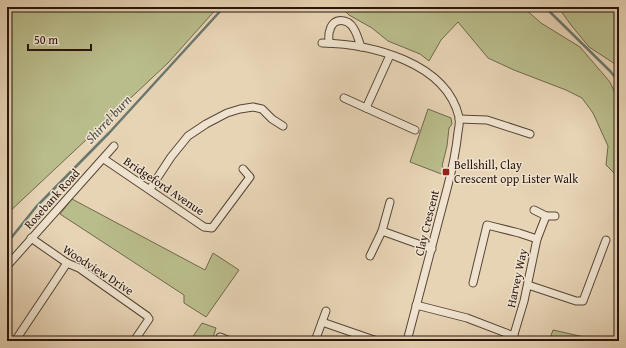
<svg xmlns="http://www.w3.org/2000/svg" width="626" height="348" font-family="'Gentium Book Plus',serif">
  <rect width="100%" height="100%" fill="#e7d4b5"/>
  <filter id="stains"><feTurbulence type="fractalNoise" baseFrequency=".005" numOctaves="4"/><feColorMatrix values="0 0 0 0 .2 0 0 0 0 .09 0 0 0 0 .02 0 0 0 .5 -.17"/></filter>
  <radialGradient id="worn" r=".72"><stop offset=".6" stop-color="#630" stop-opacity="0"/><stop offset="1" stop-color="#630" stop-opacity=".3"/></radialGradient>
  <g fill="#b9bc8b" stroke="#70684c">
    <polygon points="7,7 218,7 168,63 7,214"/>
    <polygon points="341,7 523,7 541,23 580,47 610,82 619,102 619,178 606,165 608,146 593,113 582,98 566,90 514,70 488,58 458,22 441,40 429,61 420,54 388,41 372,28 349,15"/>
    <polygon points="558,7 619,8 619,72 618,66 589,47 571,25"/>
    <polygon points="428,109 451,118 452,124 449,128 447,146 442,166 443,167 444,175 410,162"/>
    <polygon points="72,199 205,270 213,253 239,270 206,317 184,303 184,295 60,214"/>
    <polygon points="202,323 216,328 212,341 190,341"/>
    <polygon points="553,330 602,341 549,341"/>
  </g>
  <g fill="none" stroke-linecap="round" stroke-linejoin="round">
    <g stroke="#6a776d" stroke-width="2.5">
      <polyline points="543,7 549,11 610,71 619,82"/>
      <polyline points="7,243 36,207 109,133 224,7"/>
    </g>
    <g stroke="#574536" stroke-width="9">
      <g id="minor">
        <path d="M322,43C371,44 446,62 459,117C460,122 459,127 458,132C456,152 452,170 447,189C434,240 420,290 407,341"/>
        <path d="M329,43C329,39 328,34 330,30C333,17 348,18 354,29C357,34 359,41 361,47"/>
        <polyline points="390,55 366,108 415,130"/>
        <polyline points="344,98 366,108"/>
        <polyline points="459,119 487,120 530,134"/>
        <polyline points="104,159 204,227 212,228 250,177 243,169"/>
        <polyline points="150,189 171,157 188,136 206,124 227,113 240,109 253,107 262,109 272,119 283,126"/>
        <polyline points="534,210 546,216 555,216"/>
        <polyline points="382,231 390,202"/>
        <polyline points="31,238 67,263 79,268 147,316 149,319 134,341"/>
        <polyline points="537,239 546,216"/>
        <polyline points="370,256 382,231 432,249"/>
        <polyline points="7,266 114,146"/>
        <polyline points="473,283 487,225 519,233 537,239 524,301 512,341"/>
        <polyline points="528,285 576,301 583,301 606,240"/>
        <polyline points="416,305 467,318 514,336"/>
        <polyline points="322,322 377,341"/>
        <polyline points="220,337 230,341"/>
        <polyline points="15,341 67,263"/>
        <polyline points="315,341 326,311"/>
      </g>
    </g>
    <use href="#minor" stroke="#efe3cf" stroke-width="7"/>
  </g>
  <rect fill="#8f2418" stroke="#efe3cf" stroke-width="1.5" x="442" y="168" width="8" height="8" rx="2"/>
  <g text-anchor="middle" stroke-width="3" stroke-linejoin="round" paint-order="stroke">
    <g font-size="12" fill="#27150c" stroke="#efe3cf" text-anchor="start">
      <text x="454" y="169">Bellshill, Clay<tspan x="454" dy="14">Crescent opp Lister Walk</tspan></text>
    </g>
    <g font-size="12" fill="#27150c" stroke="#efe3cf">
      <text transform="translate(164 186) rotate(34)" y="4">Bridgeford Avenue</text>
      <text transform="translate(52 199) rotate(-48)" y="4">Rosebank Road</text>
      <text transform="translate(427 223) rotate(-76)" y="4">Clay Crescent</text>
      <text transform="translate(98 270) rotate(33)" y="4">Woodview Drive</text>
      <text transform="translate(517 278) rotate(-78)" y="4">Harvey Way</text>
    </g>
    <g font-size="13" font-style="italic" fill="#4e4e45" stroke="#efe3cf">
      <text transform="translate(108 119) rotate(-47)" y="5">Shirrel burn</text>
    </g>
  </g>
  <rect width="626" height="348" fill="none" stroke="#e7d4b5" stroke-width="24"/>
  <rect x="8" y="8" width="610" height="332" fill="none" stroke="#27150c" stroke-width="2"/>
  <rect x="12" y="12" width="602" height="324" fill="none" stroke="#27150c"/>
  <path d="M28 44v6h63v-6" fill="none" stroke="#27150c" stroke-width="2"/>
  <text x="34" y="44" font-size="12" fill="#27150c" stroke="#efe3cf" stroke-width="3" paint-order="stroke">50 m</text>
  <rect width="100%" height="100%" filter="url(#stains)"/>
  <rect width="100%" height="100%" fill="url(#worn)"/>
</svg>
